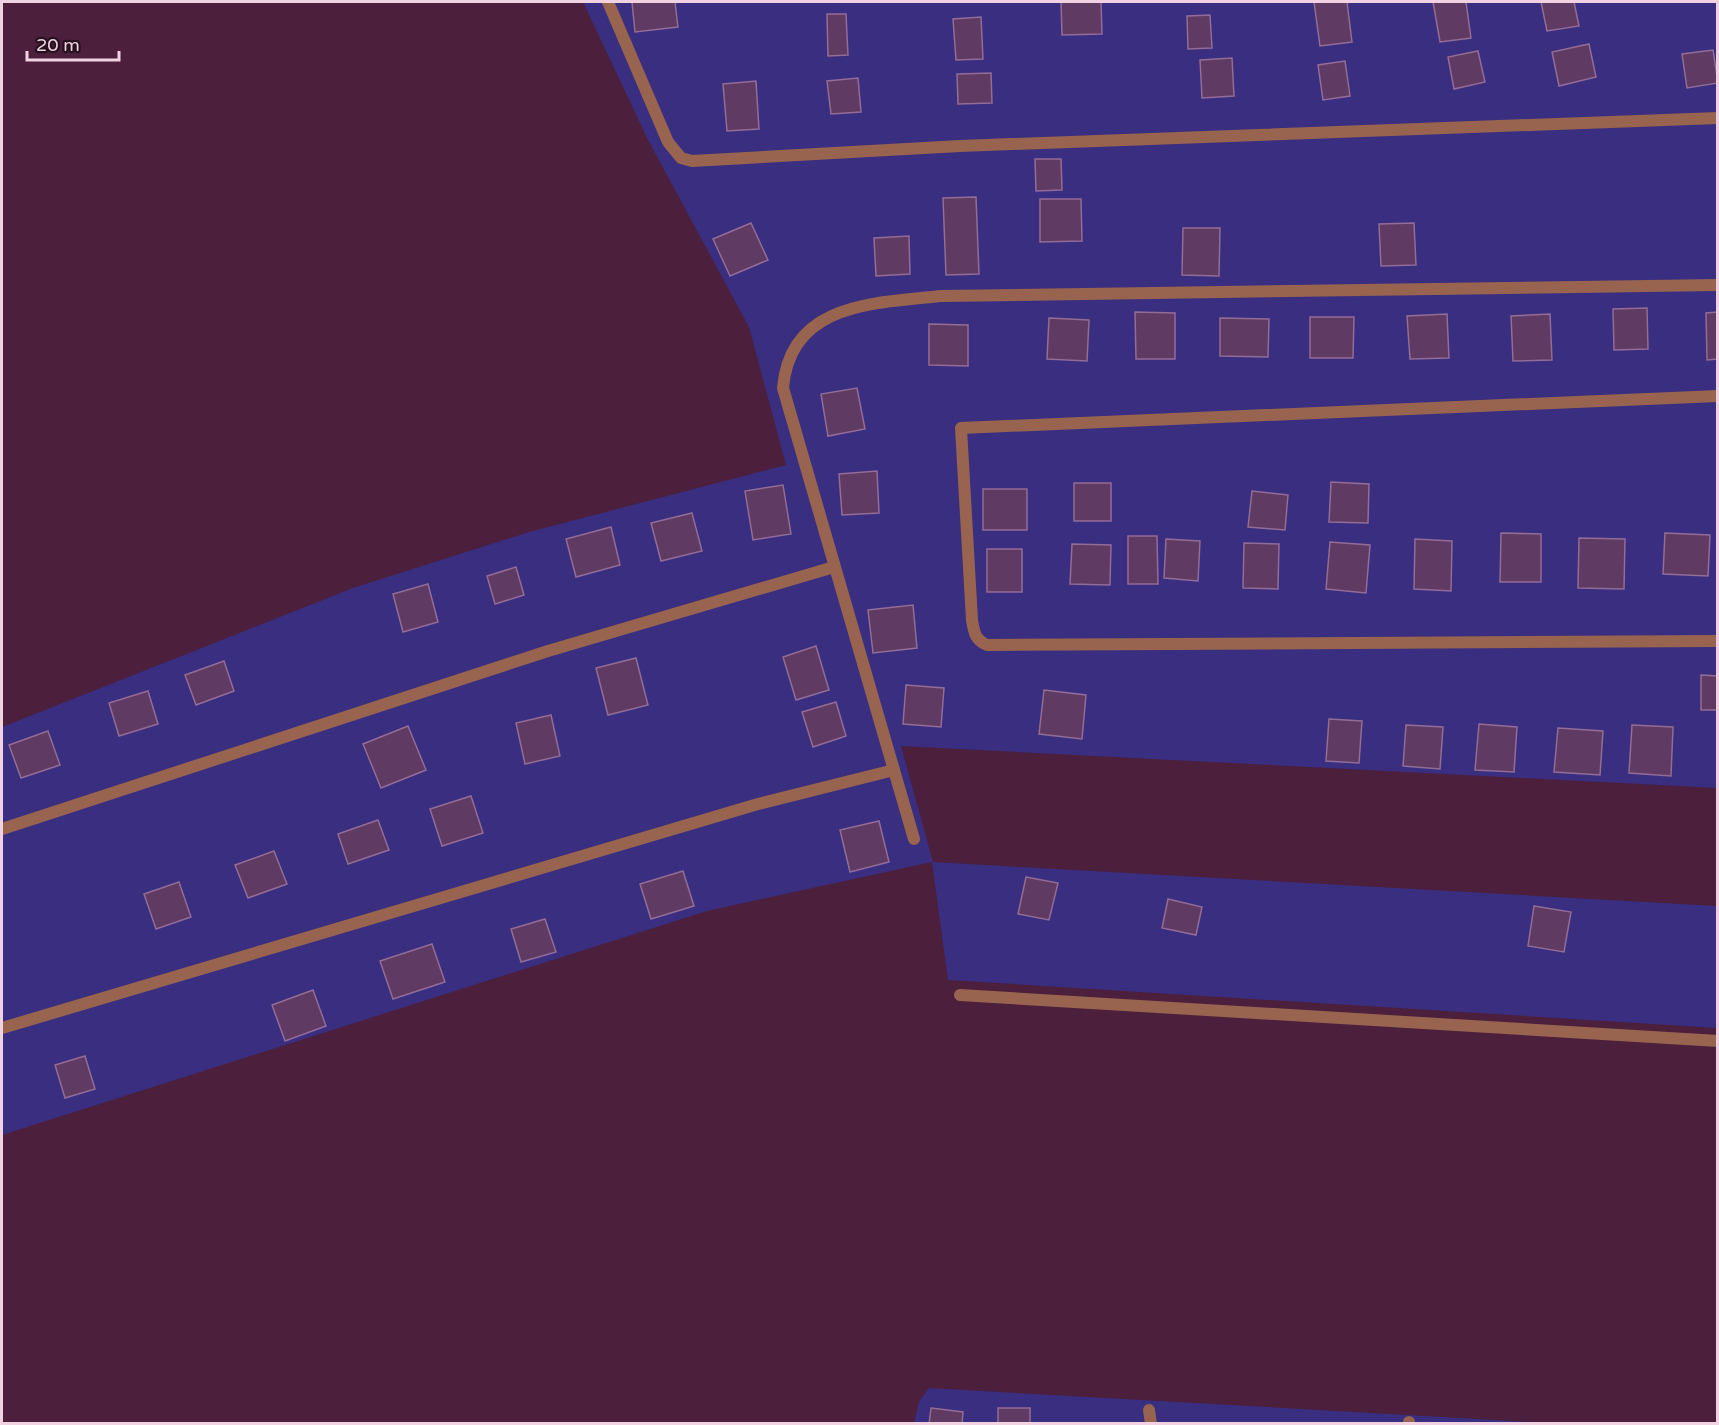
<svg xmlns="http://www.w3.org/2000/svg" width="1719" height="1425" font-family="'Varela Round',sans-serif">
  <rect width="100%" height="100%" fill="#4c1f3c"/>
  <g fill="#392e7f">
    <polygon points="583,2 1717,2 1717,788 901,746 933,862 1717,906 1717,1028 948,980 932,862 707,911 2,1135 2,727 353,588 529,532 786,465 749,327 648,140"/>
    <polygon points="929,1388 1550,1423 914,1424 919,1402"/>
  </g>
  <g fill="#5f3b63" stroke="#936c97" stroke-width="1.5">
    <polygon points="632,2 675,2 678,27 635,32"/>
    <polygon points="1061,2 1101,2 1102,34 1062,35"/>
    <polygon points="1314,2 1347,2 1352,42 1320,46"/>
    <polygon points="1433,2 1466,2 1471,38 1440,42"/>
    <polygon points="1541,2 1574,2 1579,26 1547,31"/>
    <polygon points="827,14 846,14 848,55 828,56"/>
    <polygon points="1210,15 1212,48 1188,49 1187,16"/>
    <polygon points="981,17 983,59 956,60 953,19"/>
    <polygon points="1589,44 1596,77 1559,86 1552,52"/>
    <polygon points="1713,50 1718,83 1687,88 1682,54"/>
    <polygon points="1478,51 1485,82 1454,89 1448,57"/>
    <polygon points="1232,58 1234,96 1202,98 1200,60"/>
    <polygon points="1345,61 1350,96 1323,100 1318,65"/>
    <polygon points="991,73 992,103 958,104 957,74"/>
    <polygon points="858,78 861,112 831,114 827,81"/>
    <polygon points="756,81 759,129 727,131 723,84"/>
    <polygon points="1035,159 1061,159 1062,190 1036,191"/>
    <polygon points="976,197 979,274 946,275 943,198"/>
    <polygon points="1040,199 1081,199 1082,241 1040,242"/>
    <polygon points="751,223 768,260 730,276 713,239"/>
    <polygon points="1414,223 1416,265 1381,266 1379,224"/>
    <polygon points="1183,228 1220,228 1219,276 1182,275"/>
    <polygon points="909,236 910,274 876,276 874,238"/>
    <polygon points="1647,308 1648,349 1614,350 1613,309"/>
    <polygon points="1135,312 1175,313 1175,359 1136,359"/>
    <polygon points="1718,312 1718,359 1707,360 1706,313"/>
    <polygon points="1447,314 1449,358 1410,359 1407,316"/>
    <polygon points="1550,314 1552,360 1513,361 1511,316"/>
    <polygon points="1310,317 1354,317 1353,358 1310,358"/>
    <polygon points="1049,318 1089,320 1087,361 1047,359"/>
    <polygon points="1220,318 1269,319 1268,357 1220,356"/>
    <polygon points="929,324 968,325 968,366 929,365"/>
    <polygon points="857,388 865,429 828,436 821,394"/>
    <polygon points="877,471 879,513 842,515 839,474"/>
    <polygon points="1331,482 1369,484 1368,523 1329,522"/>
    <rect x="1074" y="483" width="37" height="38"/>
    <polygon points="783,485 791,534 753,540 745,491"/>
    <rect x="983" y="489" width="44" height="41"/>
    <polygon points="1252,491 1288,495 1285,530 1248,527"/>
    <polygon points="692,513 702,551 661,561 651,523"/>
    <polygon points="611,527 620,565 576,577 566,539"/>
    <polygon points="1501,533 1541,534 1541,582 1500,582"/>
    <polygon points="1665,533 1710,535 1708,576 1663,574"/>
    <polygon points="1128,536 1157,536 1158,584 1128,584"/>
    <polygon points="1579,538 1625,539 1624,589 1578,588"/>
    <polygon points="1166,539 1200,541 1198,581 1164,578"/>
    <polygon points="1415,539 1452,541 1451,591 1414,589"/>
    <polygon points="1330,542 1370,545 1366,593 1326,589"/>
    <polygon points="1244,543 1279,544 1278,589 1243,588"/>
    <polygon points="1072,544 1111,545 1110,585 1070,584"/>
    <rect x="987" y="549" width="35" height="43"/>
    <polygon points="516,567 524,595 495,604 487,576"/>
    <polygon points="428,584 438,622 403,632 393,594"/>
    <polygon points="913,605 917,648 873,653 868,610"/>
    <polygon points="816,646 829,690 796,700 783,657"/>
    <polygon points="636,658 648,705 608,715 596,668"/>
    <polygon points="224,661 234,691 196,705 185,675"/>
    <polygon points="1701,675 1718,676 1718,710 1701,710"/>
    <polygon points="906,685 944,688 941,727 903,724"/>
    <polygon points="1044,690 1086,695 1082,739 1039,734"/>
    <polygon points="148,691 158,724 119,736 109,703"/>
    <polygon points="836,702 846,736 813,747 802,712"/>
    <polygon points="551,715 560,756 525,764 516,723"/>
    <polygon points="1329,719 1362,721 1359,763 1326,761"/>
    <polygon points="1479,724 1517,727 1514,772 1475,770"/>
    <polygon points="1406,725 1443,727 1440,769 1403,766"/>
    <polygon points="1632,725 1673,727 1671,776 1629,773"/>
    <polygon points="408,726 426,770 381,788 363,744"/>
    <polygon points="1558,728 1603,731 1600,775 1554,772"/>
    <polygon points="48,731 60,765 21,778 9,745"/>
    <polygon points="471,796 483,833 442,846 430,809"/>
    <polygon points="378,820 389,850 348,864 338,834"/>
    <polygon points="879,821 889,862 850,872 840,830"/>
    <polygon points="274,851 287,884 248,898 235,865"/>
    <polygon points="683,871 694,906 651,919 640,884"/>
    <polygon points="1026,877 1058,883 1049,920 1018,914"/>
    <polygon points="179,882 191,917 156,929 144,894"/>
    <polygon points="1168,899 1202,907 1196,935 1162,928"/>
    <polygon points="1534,906 1571,912 1564,952 1528,946"/>
    <polygon points="545,919 556,952 521,962 511,929"/>
    <polygon points="432,944 445,982 393,999 380,961"/>
    <polygon points="313,990 326,1026 285,1041 272,1005"/>
    <polygon points="85,1056 95,1089 65,1098 55,1065"/>
    <polygon points="931,1408 963,1412 962,1424 929,1424"/>
    <rect x="998" y="1408" width="32" height="16"/>
  </g>
  <g fill="none" stroke-linecap="round" stroke-linejoin="round">
    <g stroke="#98644f" stroke-width="12">
      <polyline points="608,2 668,142 681,158 692,161 960,146 1718,118"/>
      <path d="M1718,396L961,428L972,620C974,632 975,640 987,645L1718,641"/>
      <polyline points="2,829 548,651 834,567"/>
      <path d="M914,839L783,388C790,303 874,303 941,296L1718,285"/>
      <polyline points="960,995 1718,1041"/>
      <polyline points="2,1028 758,804 894,770"/>
      <polyline points="1149,1410 1151,1424"/>
      <polyline points="1409,1422 1409,1424"/>
    </g>
  </g>
  <rect width="1719" height="1425" fill="none" stroke="#f0d2e3" stroke-width="6"/>
  <path d="M27 51v9h92v-9" fill="none" stroke="#f0d2e3" stroke-width="3"/>
  <text x="36" y="51" font-size="18" fill="#f0d2e3" stroke="#26121e" stroke-width="4.5" paint-order="stroke">20 m</text>
</svg>
